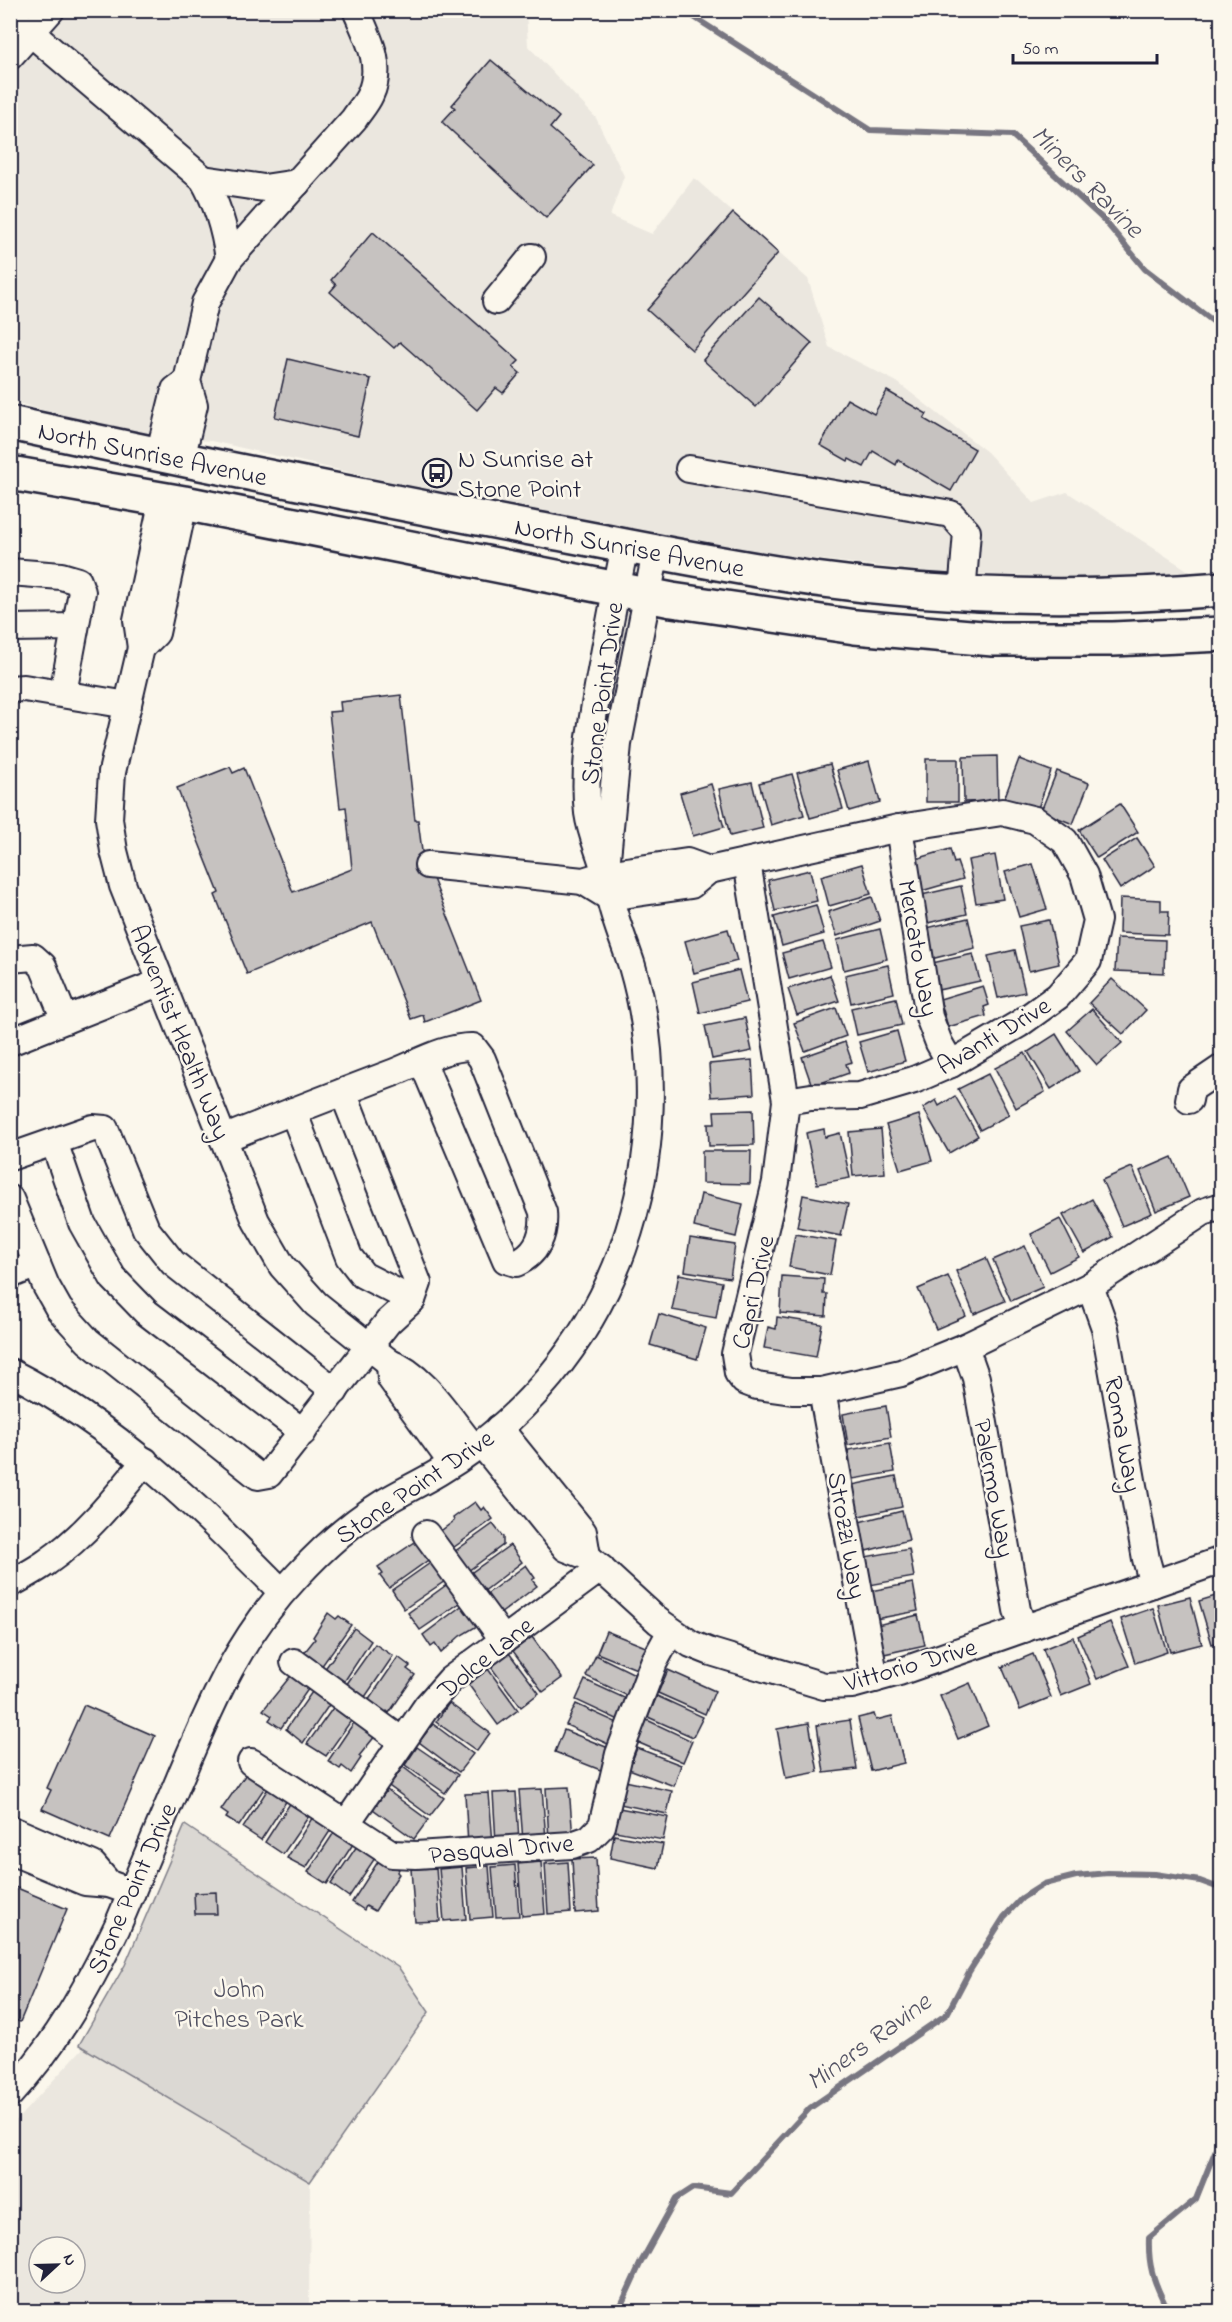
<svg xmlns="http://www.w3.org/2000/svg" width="1232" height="2322" font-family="'Indie Flower',sans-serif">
  <rect width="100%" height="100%" fill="#fbf7ec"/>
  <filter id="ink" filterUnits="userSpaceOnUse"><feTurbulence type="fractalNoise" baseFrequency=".0167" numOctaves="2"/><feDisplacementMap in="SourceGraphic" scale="12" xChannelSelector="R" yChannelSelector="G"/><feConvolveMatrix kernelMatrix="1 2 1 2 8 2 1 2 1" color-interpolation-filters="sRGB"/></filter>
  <g filter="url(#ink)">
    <g fill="#ebe7df" fill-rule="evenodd">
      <polygon points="10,11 526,11 528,46 596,118 624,176 610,216 652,234 694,178 808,279 829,347 897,382 987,452 1034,503 1067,492 1195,575 1101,577 948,574 771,554 397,483 211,441 144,437 97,426 11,401"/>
      <path d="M84,2047L310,2179L309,2311L11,2312V2126ZM39,2247H75V2283H39Z"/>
    </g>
    <polygon fill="#dbd8d3" stroke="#7e7d87" stroke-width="1.5" points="185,1825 399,1968 429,2012 310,2182 79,2045 125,1965"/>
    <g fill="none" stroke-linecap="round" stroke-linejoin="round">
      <g stroke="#787681" stroke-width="6">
        <polyline points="683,10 870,130 1012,135 1104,220 1145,269 1222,328"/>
        <polyline points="618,2312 640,2264 676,2199 693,2188 731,2193 810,2108 947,2014 969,1972 1004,1917 1022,1898 1044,1884 1076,1876 1108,1873 1155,1874 1200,1881 1222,1889"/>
        <path d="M1173,2312L1172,2306L1165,2304C1153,2280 1148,2265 1149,2238L1196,2199L1222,2134"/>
      </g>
    </g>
    <g fill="#c6c2c0" stroke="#22223b" stroke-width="1.5">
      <polygon points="491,60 559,117 550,128 593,165 546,218 442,122 455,108 452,105"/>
      <polygon points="733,213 778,253 692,350 647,310"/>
      <polygon points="373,232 519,361 513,367 520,373 503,393 496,388 477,410 400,342 394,348 330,292 336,285 331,280"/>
      <polygon points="759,297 812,343 756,407 703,360"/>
      <polygon points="288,359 371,379 358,436 275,417"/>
      <polygon points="887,391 927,414 924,419 975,449 951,491 898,460 896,465 873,451 864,467 849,459 848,461 820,445 847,399 874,414"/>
      <polygon points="401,695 415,820 418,820 422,851 481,1000 425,1022 423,1015 411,1019 372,922 247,974 215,895 219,893 177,788 230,767 233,773 244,768 293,892 352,869 346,807 340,808 329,712 341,711 340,702"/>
      <polygon points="997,756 998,801 964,802 963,757"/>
      <rect x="926" y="759" width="32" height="43"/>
      <polygon points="1019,759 1051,771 1037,811 1004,799"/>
      <polygon points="869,761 880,802 849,811 837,770"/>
      <polygon points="830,764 843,809 810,818 797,773"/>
      <polygon points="1057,771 1089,783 1073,824 1041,811"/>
      <polygon points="792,774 804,815 771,825 759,783"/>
      <polygon points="752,782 763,828 730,836 719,789"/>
      <polygon points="711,784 724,827 693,836 680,793"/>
      <polygon points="1120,804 1138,832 1097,858 1079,830"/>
      <polygon points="1137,838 1155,866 1120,889 1102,860"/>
      <polygon points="950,849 954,863 957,862 963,879 918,892 909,861"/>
      <polygon points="995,855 1003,899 976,903 968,860"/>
      <polygon points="862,864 871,894 829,906 821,876"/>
      <polygon points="1033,864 1047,909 1019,917 1005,872"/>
      <polygon points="810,870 817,901 775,911 768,880"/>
      <polygon points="961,886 967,914 923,924 917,896"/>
      <polygon points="872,897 880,921 837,936 828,912"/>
      <polygon points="1120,898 1161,900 1161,911 1169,911 1168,935 1119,933"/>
      <polygon points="816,905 824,934 782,946 774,917"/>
      <polygon points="968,918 975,948 931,959 923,929"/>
      <polygon points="1049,920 1059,964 1029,971 1019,926"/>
      <polygon points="728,929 737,961 694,973 685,941"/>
      <polygon points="880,929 887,959 844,970 837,940"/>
      <polygon points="1117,938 1165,940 1164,973 1115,971"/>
      <polygon points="823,942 831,967 789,979 782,953"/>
      <polygon points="1015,950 1025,992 998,998 988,956"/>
      <polygon points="973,954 980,981 938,990 932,963"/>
      <polygon points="888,965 894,993 851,1003 845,975"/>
      <polygon points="739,970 747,1002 700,1013 693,982"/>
      <polygon points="830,975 839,1001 797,1015 788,989"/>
      <polygon points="1112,979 1146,1010 1123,1034 1089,1003"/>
      <polygon points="983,986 989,1005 984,1007 986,1016 948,1027 940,999"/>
      <polygon points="896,998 902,1025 857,1035 851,1008"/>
      <polygon points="836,1008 846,1036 805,1051 794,1023"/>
      <polygon points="1092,1009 1122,1043 1097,1065 1067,1031"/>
      <polygon points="745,1018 752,1051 712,1059 705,1026"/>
      <polygon points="897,1031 905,1061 868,1072 859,1042"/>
      <polygon points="1056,1034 1079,1071 1051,1089 1028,1052"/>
      <polygon points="845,1042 852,1062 846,1064 849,1073 812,1086 802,1057"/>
      <polygon points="1025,1053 1045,1092 1016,1108 995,1068"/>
      <polygon points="752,1060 754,1094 711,1097 709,1064"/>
      <polygon points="988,1074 1009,1115 980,1130 958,1089"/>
      <polygon points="1222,1090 1222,1106 1216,1092"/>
      <polygon points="955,1096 978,1136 949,1153 923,1108 936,1100 939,1106"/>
      <polygon points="753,1110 754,1145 709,1146 708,1124 715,1124 714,1111"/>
      <polygon points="919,1115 932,1161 900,1170 886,1125"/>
      <polygon points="824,1129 825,1137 840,1133 850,1178 817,1184 806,1133"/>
      <polygon points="881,1129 885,1173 853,1176 849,1132"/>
      <polygon points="702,1151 751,1151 750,1184 702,1183"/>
      <polygon points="1172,1157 1189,1197 1156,1211 1140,1171"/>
      <polygon points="1132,1167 1152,1213 1122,1226 1102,1180"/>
      <polygon points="701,1194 743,1204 736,1237 694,1227"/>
      <polygon points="803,1195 848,1204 841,1236 797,1227"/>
      <polygon points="1092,1199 1113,1237 1084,1253 1063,1215"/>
      <polygon points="1060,1219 1079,1257 1050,1272 1031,1234"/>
      <polygon points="795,1234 836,1241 830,1275 789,1267"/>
      <polygon points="690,1238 735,1245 730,1278 685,1271"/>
      <polygon points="1025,1246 1043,1287 1011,1301 993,1260"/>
      <polygon points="986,1258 1005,1301 974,1314 956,1271"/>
      <polygon points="679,1274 722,1282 716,1318 672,1310"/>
      <polygon points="782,1276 824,1279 823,1294 827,1294 826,1316 780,1313"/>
      <polygon points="948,1276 966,1316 936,1329 918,1289"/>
      <polygon points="659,1314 706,1328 697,1359 650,1345"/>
      <polygon points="777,1317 822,1324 816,1357 764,1348 768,1327 776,1329"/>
      <polygon points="886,1406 891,1437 848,1445 843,1414"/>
      <polygon points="890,1443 895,1472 853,1479 848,1450"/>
      <polygon points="896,1476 902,1507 859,1516 852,1485"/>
      <polygon points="475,1502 481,1510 484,1507 493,1519 450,1550 438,1533 454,1521 453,1518"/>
      <polygon points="902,1511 909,1540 866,1551 859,1522"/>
      <polygon points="493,1524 503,1537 503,1545 468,1571 454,1552"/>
      <polygon points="418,1540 431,1558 389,1588 380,1576 383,1574 378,1567"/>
      <polygon points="510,1545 522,1562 483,1592 468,1575"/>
      <polygon points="909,1549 914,1577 870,1585 865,1557"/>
      <polygon points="433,1561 445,1581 404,1609 392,1590"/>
      <polygon points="526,1565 535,1578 532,1580 537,1586 500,1614 484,1596"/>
      <polygon points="449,1583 461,1602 420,1630 408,1613"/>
      <polygon points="913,1583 918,1611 875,1619 870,1591"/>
      <polygon points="1222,1594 1222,1641 1212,1644 1199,1601"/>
      <polygon points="1190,1597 1202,1644 1170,1652 1158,1605"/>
      <polygon points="464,1604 477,1622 475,1623 477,1626 460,1636 441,1653 435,1644 431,1647 423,1635"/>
      <polygon points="1153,1608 1167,1652 1135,1663 1121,1619"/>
      <polygon points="328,1613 336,1619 339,1616 351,1625 321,1667 303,1654 315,1639 313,1637"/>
      <polygon points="918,1615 925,1645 884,1654 877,1625"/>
      <polygon points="1110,1622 1129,1666 1097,1679 1078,1636"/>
      <polygon points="354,1628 371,1641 344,1682 324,1670"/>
      <polygon points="606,1631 653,1650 644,1672 597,1653"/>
      <polygon points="532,1637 562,1678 543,1692 513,1651"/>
      <polygon points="1073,1637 1091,1684 1061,1696 1043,1649"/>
      <polygon points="375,1644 393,1656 365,1697 346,1685"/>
      <polygon points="509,1653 539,1693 521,1707 491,1667"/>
      <polygon points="1033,1654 1051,1697 1020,1710 1002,1667"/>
      <polygon points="596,1655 641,1677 632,1698 586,1676"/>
      <polygon points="398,1657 410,1666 407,1669 415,1675 389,1713 387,1711 385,1713 368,1701"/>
      <polygon points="488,1669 518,1710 498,1725 468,1684"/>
      <polygon points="668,1670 715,1691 705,1714 658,1693"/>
      <polygon points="293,1673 311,1685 281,1728 269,1720 272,1716 263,1710"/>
      <polygon points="585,1680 631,1701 621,1721 576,1700"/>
      <polygon points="970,1683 988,1726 958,1739 940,1696"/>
      <polygon points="314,1689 331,1702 303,1743 286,1729"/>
      <polygon points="657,1696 703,1717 693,1737 648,1717"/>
      <polygon points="449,1703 490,1733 477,1751 436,1722"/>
      <polygon points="576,1704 620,1724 610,1745 566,1725"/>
      <polygon points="84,1705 155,1736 110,1839 42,1809 51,1790 47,1788"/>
      <polygon points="335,1705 353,1718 326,1756 307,1744"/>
      <polygon points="874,1714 876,1720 892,1716 904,1763 871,1771 858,1718"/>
      <polygon points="357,1718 376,1735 359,1756 361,1758 351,1773 342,1766 340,1769 328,1761"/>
      <polygon points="647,1720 692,1741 683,1762 637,1742"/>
      <polygon points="850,1720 857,1769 824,1773 817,1725"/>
      <polygon points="809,1723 818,1772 786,1778 777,1729"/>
      <polygon points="433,1724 473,1754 459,1772 419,1742"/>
      <polygon points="564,1730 611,1749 603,1771 555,1752"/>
      <polygon points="417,1747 458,1775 445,1793 405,1765"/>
      <polygon points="637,1748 681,1765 674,1786 629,1769"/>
      <polygon points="403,1767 444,1798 430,1816 389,1786"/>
      <polygon points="248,1771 267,1784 239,1826 226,1818 228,1815 221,1810"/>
      <polygon points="625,1781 672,1791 667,1814 620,1804"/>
      <polygon points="269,1787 289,1797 261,1840 243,1828"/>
      <polygon points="569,1787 573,1839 549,1840 546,1788"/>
      <polygon points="542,1789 546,1839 523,1841 519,1790"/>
      <polygon points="387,1790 428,1820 414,1839 373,1809"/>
      <polygon points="516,1792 519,1841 496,1842 493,1793"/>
      <polygon points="489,1793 493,1844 468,1845 465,1794"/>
      <polygon points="291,1802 311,1813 283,1854 265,1842"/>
      <polygon points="619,1808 668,1817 663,1840 615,1831"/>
      <polygon points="314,1815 332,1828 306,1868 287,1858"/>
      <polygon points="335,1831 355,1841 327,1884 308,1872"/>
      <polygon points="614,1835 663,1844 658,1868 610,1858"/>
      <polygon points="357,1846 375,1858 349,1897 331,1884"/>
      <polygon points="381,1857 399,1869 397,1872 399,1874 375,1911 366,1906 364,1910 352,1902"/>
      <polygon points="596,1858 599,1911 575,1913 572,1859"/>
      <polygon points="541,1862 545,1914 522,1916 518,1864"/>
      <polygon points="568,1862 571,1912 548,1914 545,1864"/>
      <polygon points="515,1865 519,1916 496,1917 492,1867"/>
      <polygon points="489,1866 493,1917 470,1919 466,1868"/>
      <polygon points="462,1867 466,1919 444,1921 439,1869"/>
      <polygon points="436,1868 440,1921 415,1922 411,1869"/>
      <polygon points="10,1885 67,1909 20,2022 10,2018"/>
      <polygon points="216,1892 217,1914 195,1914 194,1893"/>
    </g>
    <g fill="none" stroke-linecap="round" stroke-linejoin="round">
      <g stroke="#22223b" stroke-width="30">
        <g id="minor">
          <path d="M10,15L203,179C218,204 225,231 229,259"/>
          <polyline points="10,56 51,10"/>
          <polyline points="203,179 264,188 297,183"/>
          <polyline points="496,301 532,257"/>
          <polyline points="159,455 175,390 187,381"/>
          <path d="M181,459L194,405L187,381L205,303L229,259L354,119C359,111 366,104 370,95C384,65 368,38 356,10"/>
          <polyline points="689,469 951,514 967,532 962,594"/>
          <polyline points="163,499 137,620 141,648 156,633 184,503"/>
          <polyline points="10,572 61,576 78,581 82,592 63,693"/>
          <polyline points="10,628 75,627"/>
          <polyline points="141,648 112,772 109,819 114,851 123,886 256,1221 282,1266 316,1304 390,1363"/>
          <polyline points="10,689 24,688 128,705"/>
          <polyline points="899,828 929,1017 939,1043 951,1064"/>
          <polyline points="747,862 786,1101 776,1182 735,1354 738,1373 744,1381 757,1386 792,1391 822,1391 901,1373 965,1347 1090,1286 1203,1212 1222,1206"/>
          <polyline points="428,865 583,881 606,874 687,862 709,870"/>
          <polyline points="606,868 618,744 656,552"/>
          <polyline points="583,881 609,897 691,885 709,870 899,828 1002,812 1035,820 1065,841 1084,875 1097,920 1088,961 1058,996 1019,1024 951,1064 914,1080 860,1096 811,1097 786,1101"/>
          <polyline points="10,959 33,957 43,966 65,1020 161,982"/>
          <polyline points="10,1042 65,1020"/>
          <polyline points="1189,1100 1191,1089 1222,1068"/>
          <polyline points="293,1111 349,1257 363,1275 412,1300"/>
          <path d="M223,1139C280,1116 337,1094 395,1072C418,1063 447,1046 473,1047L482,1059L543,1212C545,1234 537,1254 516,1263L506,1260L422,1061"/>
          <polyline points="54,1142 82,1223 113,1278 146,1312 303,1432"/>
          <polyline points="10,1157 93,1128 105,1129 146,1229 173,1263 335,1391"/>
          <polyline points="10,1199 46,1286 59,1309 88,1341 258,1476 269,1474 388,1322 412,1300 418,1283 343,1092"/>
          <polyline points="10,1275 37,1264"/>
          <polyline points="1090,1286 1105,1328 1146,1559 1153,1584"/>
          <polyline points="965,1347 976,1378 1017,1610 1024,1629"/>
          <path d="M10,1372C117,1426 199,1508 282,1592"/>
          <polyline points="822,1391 875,1679"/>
          <polyline points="499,1428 583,1532 587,1556"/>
          <polyline points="481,1443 566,1548 587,1556 658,1621 691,1644 711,1652 824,1686 852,1685 899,1672 1222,1560"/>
          <path d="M452,1463L391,1379L390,1363C424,1374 451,1421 474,1448"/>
          <polyline points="426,1534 503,1639"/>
          <path d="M10,1584C23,1577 36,1570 47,1562C86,1535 116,1497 145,1461"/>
          <polyline points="294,1662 402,1741"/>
          <polyline points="251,1762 392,1854 416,1855 572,1845 589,1839 602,1826 619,1754 654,1662 671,1631"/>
          <polyline points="346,1824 427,1706 450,1680 601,1568"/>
          <polyline points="10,1829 93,1865 109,1884"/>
          <polyline points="10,1851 85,1882 109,1884 132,1892"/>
          <path d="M10,2094C56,2045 88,1987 117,1927C138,1878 158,1829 179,1780C212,1702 238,1638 298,1575C323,1548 352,1522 383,1503C401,1492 421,1483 439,1472C523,1422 590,1341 623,1249C655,1159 659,1058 632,966C625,944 615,921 610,898C608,890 608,882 606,875C601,854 591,835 588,813C583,771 591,728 598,687C607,639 615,593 625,546"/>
        </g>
      </g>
      <g stroke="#22223b" stroke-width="38">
        <g id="major">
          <path id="s1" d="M10,423C185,461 361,496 536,529C629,546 722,566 815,579C950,598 1086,600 1222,589"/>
          <polyline points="10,473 184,503 672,600 855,627 993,639 1113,639 1222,634"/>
        </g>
      </g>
      <use href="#minor" stroke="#fbf7ec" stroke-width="26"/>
      <use href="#major" stroke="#fbf7ec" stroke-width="33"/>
    </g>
  </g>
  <defs>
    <g id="bus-ring" transform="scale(1.5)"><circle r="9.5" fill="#fbf7ec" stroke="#22223b" stroke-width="1.5"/><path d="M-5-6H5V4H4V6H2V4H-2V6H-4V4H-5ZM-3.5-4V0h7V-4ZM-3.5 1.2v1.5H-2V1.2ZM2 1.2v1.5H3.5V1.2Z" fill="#22223b"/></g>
  </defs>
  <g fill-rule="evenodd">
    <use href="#bus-ring" x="437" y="473"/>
  </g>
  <g text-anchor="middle" stroke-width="5" stroke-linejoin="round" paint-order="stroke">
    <g font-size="26" fill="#22223b" stroke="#fbf7ec">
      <text dy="9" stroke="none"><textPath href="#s1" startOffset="146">North Sunrise Avenue</textPath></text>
      <text dy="9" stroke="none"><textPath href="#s1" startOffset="632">North Sunrise Avenue</textPath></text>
      <text transform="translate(601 693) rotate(-82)" y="9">Stone Point Drive</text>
      <text transform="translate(919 948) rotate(80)" y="9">Mercato Way</text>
      <text transform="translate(181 1032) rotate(68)" y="9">Adventist Health Way</text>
      <text transform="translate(993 1035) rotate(-31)" y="9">Avanti Drive</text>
      <text transform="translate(752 1292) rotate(-77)" y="9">Capri Drive</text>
      <text transform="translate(1124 1434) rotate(80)" y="9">Roma Way</text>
      <text transform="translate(414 1486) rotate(-34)" y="9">Stone Point Drive</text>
      <text transform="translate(995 1488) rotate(80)" y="9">Palermo Way</text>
      <text transform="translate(848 1535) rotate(80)" y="9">Strozzi Way</text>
      <text transform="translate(485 1657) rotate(-39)" y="9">Dolce Lane</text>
      <text transform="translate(910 1664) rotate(-16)" y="9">Vittorio Drive</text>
      <text transform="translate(501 1848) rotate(-5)" y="9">Pasqual Drive</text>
      <text transform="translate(131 1888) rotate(-66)" y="9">Stone Point Drive</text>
    </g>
    <g font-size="26" fill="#22223b" stroke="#fbf7ec" text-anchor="start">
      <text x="458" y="467">N Sunrise at<tspan x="458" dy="30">Stone Point</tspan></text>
    </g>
    <g font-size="26" fill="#505061" stroke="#fbf7ec">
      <text x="239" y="1997">John<tspan x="239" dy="30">Pitches Park</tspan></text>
    </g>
    <g font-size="27" font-style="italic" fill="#545364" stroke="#fbf7ec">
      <text transform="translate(1088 181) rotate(45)" y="9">Miners Ravine</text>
      <text transform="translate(868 2041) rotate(-36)" y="9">Miners Ravine</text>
    </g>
  </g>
  <rect width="1232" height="2322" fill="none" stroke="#fbf7ec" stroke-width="36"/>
  <rect x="18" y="18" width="1196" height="2286" fill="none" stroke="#22223b" stroke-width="2" filter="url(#ink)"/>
  <g transform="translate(57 2265) rotate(68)"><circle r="28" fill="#fbf7ec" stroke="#a4a2a5" stroke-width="1.5"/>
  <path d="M0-4.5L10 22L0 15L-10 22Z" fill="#22223b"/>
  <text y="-9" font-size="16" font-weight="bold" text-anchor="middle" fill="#22223b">N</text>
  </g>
  <path d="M1013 54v9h144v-9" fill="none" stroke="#22223b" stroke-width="3"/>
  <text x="1022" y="54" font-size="18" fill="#22223b" stroke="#fbf7ec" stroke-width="4.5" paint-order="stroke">50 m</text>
</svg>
